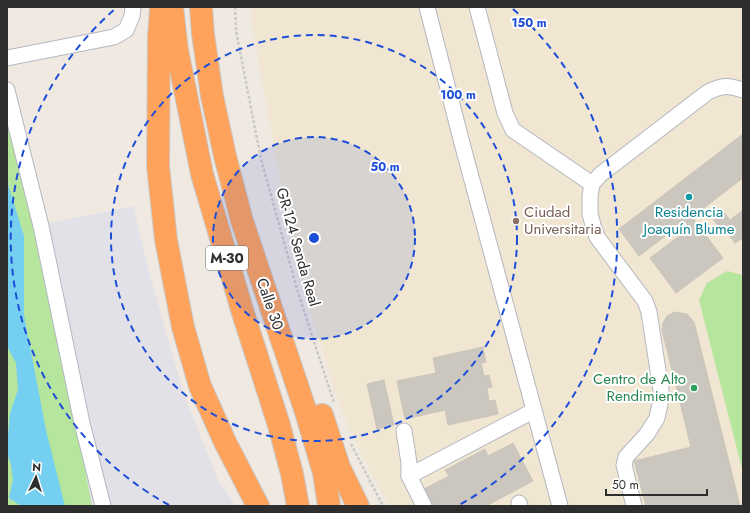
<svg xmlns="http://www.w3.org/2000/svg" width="750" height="513" font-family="Jost,sans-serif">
  <rect width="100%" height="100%" fill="#efe9e1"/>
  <polygon fill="#e3e1e8" points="133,206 151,279 183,392 218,480 236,506 92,506 62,350 45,224"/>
  <polygon fill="#f0e6d1" points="251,7 743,7 743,506 389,506 363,458 341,410 303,288 275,154 253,29"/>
  <g fill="#b6e59e">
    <polygon points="7,120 45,224 62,350 92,506 7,506"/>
    <polygon points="727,271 743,275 742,469 699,300 707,283"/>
  </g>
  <polygon fill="#75cff0" points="7,181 24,236 24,315 46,430 65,506 21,506 9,498 13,480 11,464 7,453 8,437 10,413 18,390 16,363 7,346"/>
  <g fill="#cbc7bf" stroke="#cbc5ba">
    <polygon points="743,134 743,178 692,217 723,258 676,293 650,258 690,228 685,221 639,256 619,229"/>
    <polygon points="743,210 743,238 735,243 728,234 726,236 712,218 723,211 730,220"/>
    <polygon points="675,312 687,314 694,322 740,506 646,506 634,461 691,447 662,330 663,323 667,316"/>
    <polygon points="483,347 486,362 481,363 484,376 489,375 492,387 487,388 489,401 495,400 498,414 448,425 445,410 405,419 397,381 436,373 433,358"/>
    <polygon points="384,380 394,425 377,429 367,384"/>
    <polygon points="513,443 533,481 486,506 432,506 424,489 449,476 445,470 485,449 488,456"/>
  </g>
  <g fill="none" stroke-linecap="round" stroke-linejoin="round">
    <g stroke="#b4b7c1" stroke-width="17">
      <g id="minor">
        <polyline points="427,7 463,147 560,506"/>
        <polyline points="477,7 505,113 513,130 592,184"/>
        <polyline points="7,58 114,37 126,30 132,16 133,7"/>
        <polyline points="7,90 41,226 82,423 103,506"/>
        <polyline points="404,431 409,463 409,476 424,506"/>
        <polyline points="409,476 533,411"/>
        <polyline points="519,503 520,506"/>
        <path d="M634,506L624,465L626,457L647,434L657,418L660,404L661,390L649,312L645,301L597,237L593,225L590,214V196L592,184L601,174L708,92C723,85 727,85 743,90"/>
      </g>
    </g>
    <g stroke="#c9c9c9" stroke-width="24">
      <g id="highway">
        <polyline points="161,7 159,37 158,166 166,240 183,327 200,386 225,442 258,506"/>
        <polyline points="172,7 177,50 202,174 243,313 279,425 292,474 298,506"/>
        <polyline points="201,7 203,34 212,96 225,156 242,221 306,412 324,473 329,506"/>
        <polyline points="322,415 339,467 358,506"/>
      </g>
    </g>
    <g stroke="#c9c9c9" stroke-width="2.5" stroke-dasharray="3 2" stroke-linecap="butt">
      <polyline points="235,7 236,31 261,159 297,289 334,403"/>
      <polyline points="351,444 383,506"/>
    </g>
    <use href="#minor" stroke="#fff" stroke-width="15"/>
    <use href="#highway" stroke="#ffa35c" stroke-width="22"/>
  </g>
  <circle cx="314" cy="238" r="101" fill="#1d4ed8" fill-opacity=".12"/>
  <g fill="none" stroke="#1d4ed8" stroke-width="2" stroke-dasharray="7 5">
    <circle cx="314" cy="238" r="101"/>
    <circle cx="314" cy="238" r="203"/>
    <path d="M169 505A304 304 0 0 1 115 9M513 9A304 304 0 0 1 459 505"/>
  </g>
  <circle fill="#0f9aa8" stroke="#fff" stroke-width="1.5" cx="689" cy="197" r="4"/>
  <circle fill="#8d6e63" stroke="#fff" stroke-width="1.5" cx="516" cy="221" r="4"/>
  <circle fill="#2e9e5b" stroke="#fff" stroke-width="1.5" cx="694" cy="388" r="4"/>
  <g text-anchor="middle" stroke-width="4" stroke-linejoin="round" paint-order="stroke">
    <rect fill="#fff" stroke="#6d6d6d" stroke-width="1" x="206" y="246" width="42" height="24" rx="3"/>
    <g font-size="14" font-weight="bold" fill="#2e2e2e">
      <text x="227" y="263">M-30</text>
    </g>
    <g font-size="15" fill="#785e54" stroke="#fff" text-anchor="start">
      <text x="524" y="217">Ciudad<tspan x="524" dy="17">Universitaria</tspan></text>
    </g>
    <g font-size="15" fill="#0d838f" stroke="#fff">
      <text x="689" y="217">Residencia<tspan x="689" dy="17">Joaquín Blume</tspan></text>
    </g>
    <g font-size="15" fill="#2e2e2e" stroke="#fff">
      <text transform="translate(298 247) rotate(74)" y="5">GR-124 Senda Real</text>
      <text transform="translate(270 304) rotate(71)" y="5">Calle 30</text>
    </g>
    <g font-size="15" fill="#27864d" stroke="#fff" text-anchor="end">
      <text x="686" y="384">Centro de Alto<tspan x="686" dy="17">Rendimiento</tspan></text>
    </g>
  </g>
  <circle cx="314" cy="238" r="6" fill="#1d4ed8" stroke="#fff" stroke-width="2"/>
  <g font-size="12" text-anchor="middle" font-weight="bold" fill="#1d4ed8" stroke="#fff" stroke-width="4" stroke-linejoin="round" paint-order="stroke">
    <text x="529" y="27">150 m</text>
    <text x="458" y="99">100 m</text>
    <text x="385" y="171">50 m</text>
  </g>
  <rect width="750" height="513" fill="none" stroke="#2e2e2e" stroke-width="16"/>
  <g transform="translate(36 477) rotate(4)" stroke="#ffffff" stroke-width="3" paint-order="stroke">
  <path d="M0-3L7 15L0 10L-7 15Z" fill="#2e2e2e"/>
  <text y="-6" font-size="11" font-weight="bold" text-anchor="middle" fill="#2e2e2e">N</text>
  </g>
  <path d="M606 489v6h101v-6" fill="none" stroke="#2e2e2e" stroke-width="2"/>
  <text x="612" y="489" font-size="12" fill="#2e2e2e" stroke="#ffffff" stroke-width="3" paint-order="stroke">50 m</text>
</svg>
